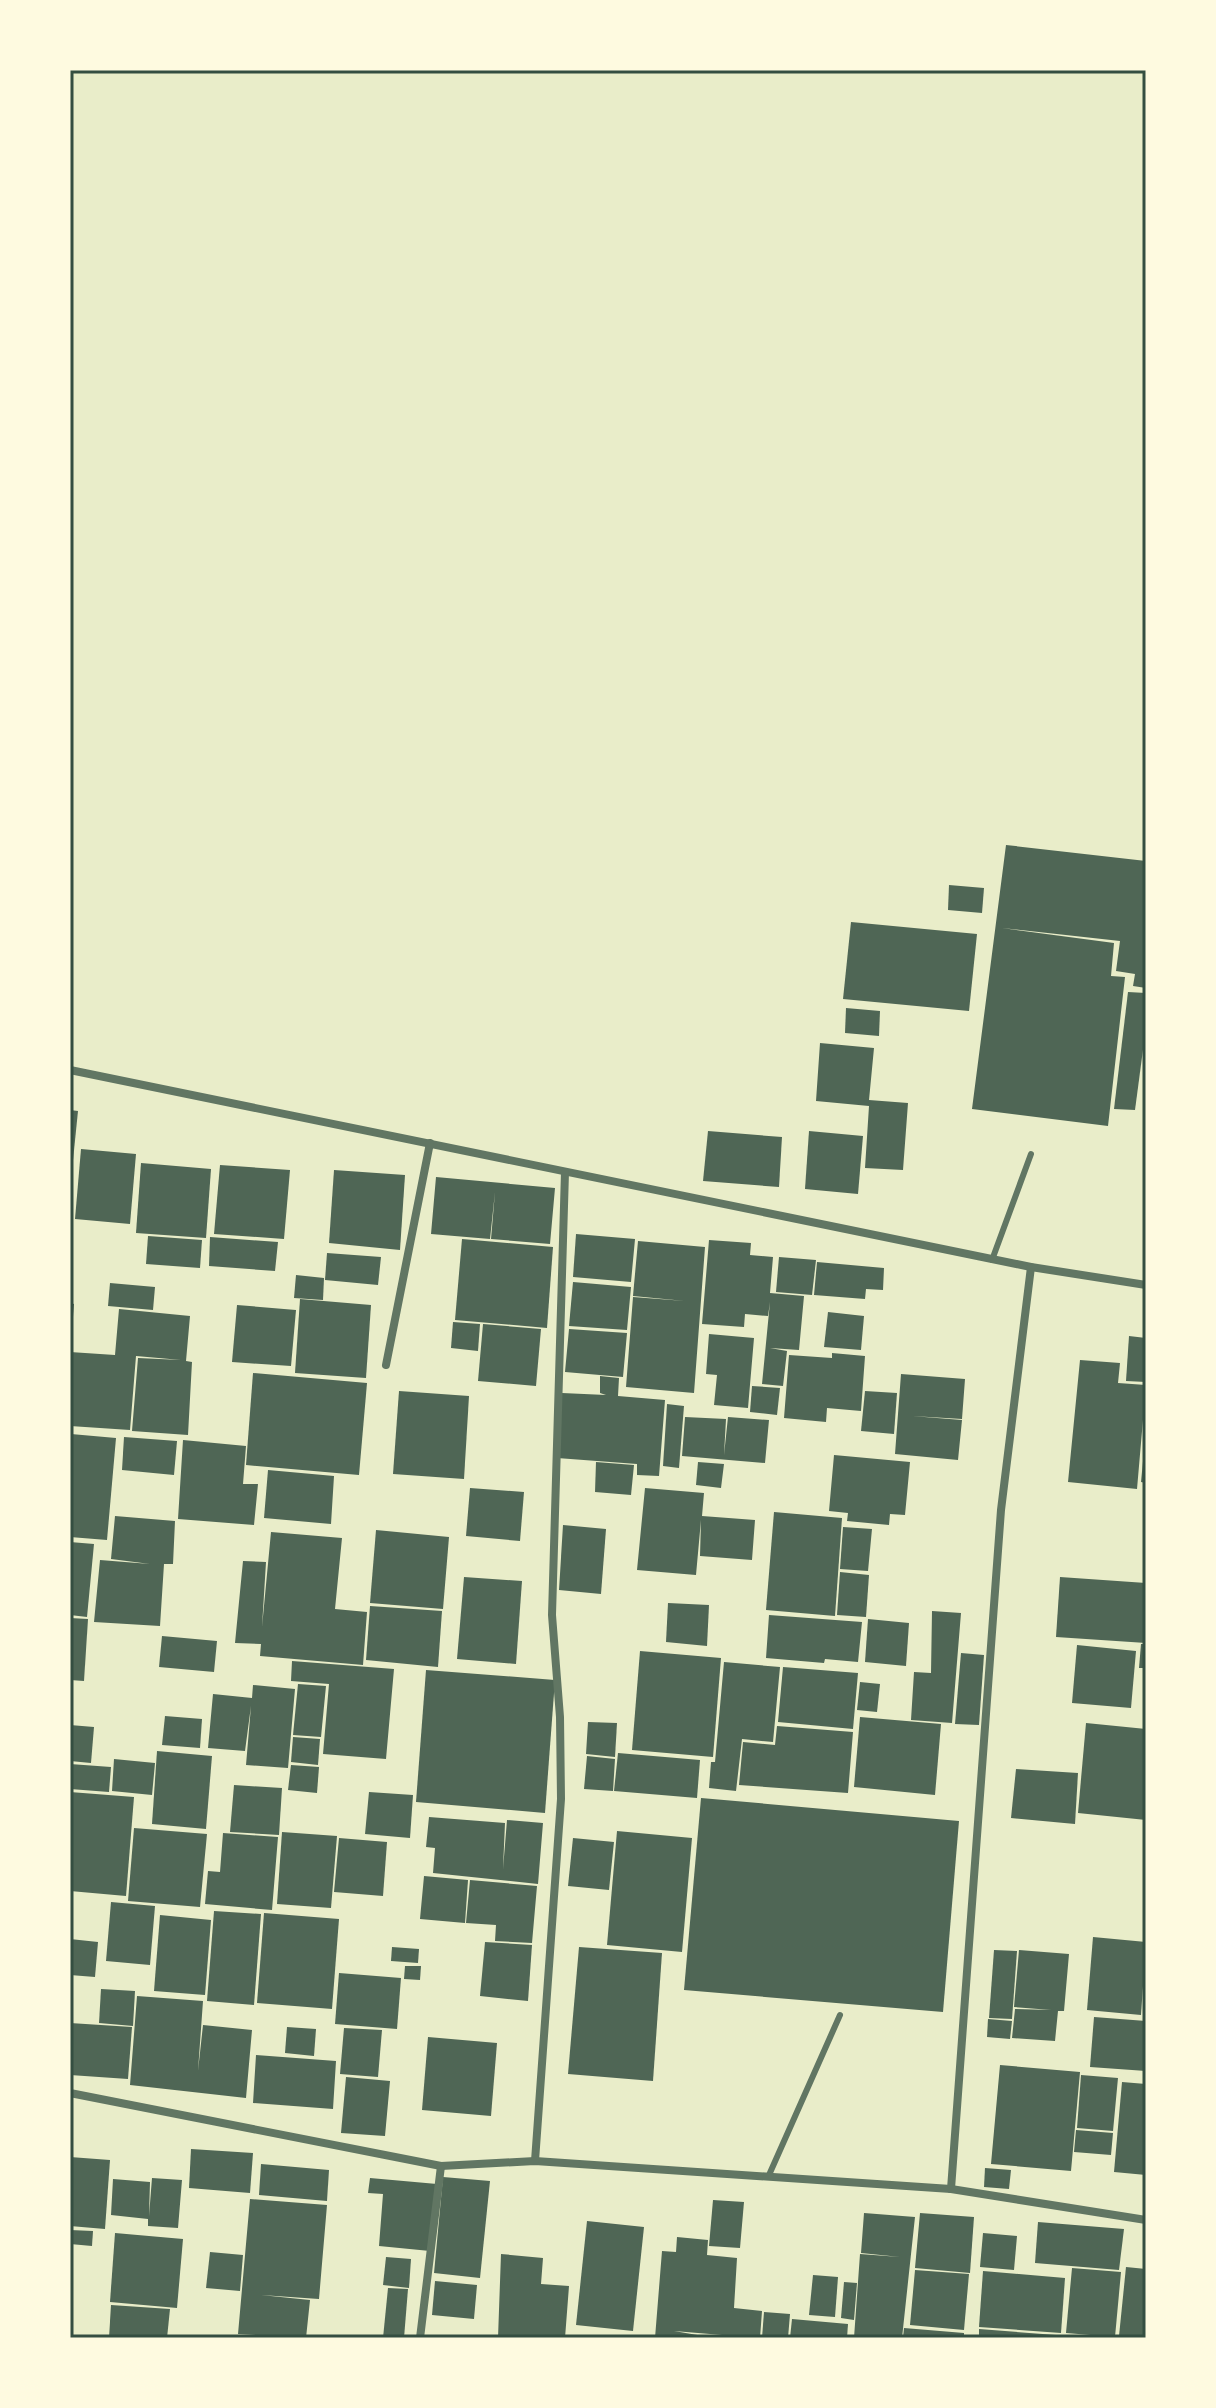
<svg xmlns="http://www.w3.org/2000/svg" width="1216" height="2408" font-family="'Asap Condensed',sans-serif">
  <rect width="100%" height="100%" fill="#e9edc9"/>
  <g fill="#4f6655">
    <polygon points="1006,845 1146,861 1146,988 1133,986 1135,974 1116,971 1120,941 1002,928 1114,943 1111,976 1125,977 1108,1126 972,1109"/>
    <polygon points="949,885 984,888 982,913 948,910"/>
    <polygon points="851,922 977,934 969,1011 843,999"/>
    <polygon points="1128,992 1146,993 1146,1027 1135,1110 1114,1109"/>
    <polygon points="846,1008 880,1011 879,1036 845,1033"/>
    <polygon points="820,1043 874,1048 869,1100 908,1103 903,1170 865,1168 869,1106 816,1101"/>
    <polygon points="70,1110 78,1111 72,1170 70,1170"/>
    <polygon points="708,1131 782,1137 779,1187 703,1181"/>
    <polygon points="809,1131 863,1136 858,1194 805,1189"/>
    <polygon points="81,1149 136,1154 130,1224 75,1219"/>
    <polygon points="141,1163 211,1169 206,1238 136,1233"/>
    <polygon points="220,1165 290,1170 284,1239 214,1234"/>
    <polygon points="334,1170 405,1175 400,1250 329,1243"/>
    <polygon points="436,1177 555,1188 550,1244 491,1239 495,1192 490,1239 431,1234"/>
    <polygon points="576,1234 635,1239 631,1282 573,1277"/>
    <polygon points="148,1236 202,1240 200,1268 146,1264"/>
    <polygon points="210,1237 278,1242 275,1271 209,1266"/>
    <polygon points="462,1239 553,1247 547,1328 455,1320"/>
    <polygon points="709,1240 751,1243 750,1255 773,1257 770,1293 804,1296 799,1350 770,1348 787,1351 783,1386 762,1384 770,1302 768,1316 745,1314 744,1327 702,1324"/>
    <polygon points="638,1241 705,1247 694,1393 626,1387 633,1297 685,1301 633,1296"/>
    <polygon points="327,1253 381,1257 378,1285 325,1280"/>
    <polygon points="779,1257 816,1260 812,1295 776,1292"/>
    <polygon points="817,1262 884,1268 883,1290 866,1289 865,1299 814,1295"/>
    <polygon points="296,1275 324,1278 323,1300 294,1298"/>
    <polygon points="573,1282 631,1287 627,1330 569,1326"/>
    <polygon points="110,1283 155,1287 153,1310 108,1306"/>
    <polygon points="300,1299 371,1305 366,1378 295,1373"/>
    <polygon points="70,1303 74,1304 72,1329 70,1329"/>
    <polygon points="237,1305 296,1310 291,1366 232,1362"/>
    <polygon points="119,1309 190,1316 186,1361 192,1362 188,1435 132,1431 138,1358 181,1360 136,1356 130,1430 70,1426 70,1352 115,1355"/>
    <polygon points="828,1312 864,1316 861,1350 824,1347"/>
    <polygon points="453,1322 480,1324 478,1351 451,1348"/>
    <polygon points="483,1324 541,1329 536,1386 478,1381"/>
    <polygon points="569,1329 627,1333 623,1377 565,1372"/>
    <polygon points="709,1334 754,1338 748,1408 714,1405 717,1375 706,1374"/>
    <polygon points="1129,1336 1146,1338 1146,1382 1126,1381"/>
    <polygon points="832,1353 865,1356 861,1411 827,1408 826,1422 784,1418 789,1355 832,1358"/>
    <polygon points="1080,1360 1120,1363 1118,1383 1146,1385 1137,1489 1068,1482"/>
    <polygon points="253,1373 367,1383 359,1475 246,1465"/>
    <polygon points="901,1374 965,1379 962,1419 912,1416 962,1420 958,1460 895,1454"/>
    <polygon points="600,1376 619,1378 618,1396 665,1400 659,1476 637,1475 637,1464 557,1458 562,1393 606,1395 600,1393"/>
    <polygon points="752,1386 780,1388 777,1415 750,1412"/>
    <polygon points="399,1391 469,1396 464,1479 393,1474"/>
    <polygon points="865,1391 897,1393 894,1434 861,1431"/>
    <polygon points="667,1404 684,1406 679,1468 663,1466"/>
    <polygon points="685,1417 726,1419 724,1455 728,1417 769,1420 765,1463 682,1456"/>
    <polygon points="71,1434 116,1438 107,1540 70,1537"/>
    <polygon points="124,1437 177,1441 174,1475 122,1470"/>
    <polygon points="183,1440 246,1446 243,1484 258,1484 254,1525 178,1519"/>
    <polygon points="1144,1451 1146,1451 1146,1483 1141,1482"/>
    <polygon points="834,1455 910,1462 905,1515 890,1514 889,1525 847,1521 848,1513 829,1511"/>
    <polygon points="596,1462 634,1465 631,1495 595,1492"/>
    <polygon points="698,1462 724,1464 721,1488 696,1485"/>
    <polygon points="268,1470 334,1476 331,1524 264,1518"/>
    <polygon points="470,1488 524,1492 520,1541 466,1536"/>
    <polygon points="645,1488 704,1493 702,1516 755,1520 752,1560 700,1556 701,1520 696,1575 637,1570"/>
    <polygon points="774,1512 842,1518 835,1616 766,1610"/>
    <polygon points="115,1516 175,1521 173,1564 164,1564 160,1626 94,1622 100,1560 150,1564 111,1559"/>
    <polygon points="563,1525 606,1529 601,1594 559,1590"/>
    <polygon points="843,1527 872,1529 868,1571 840,1569"/>
    <polygon points="376,1530 449,1537 443,1609 370,1603"/>
    <polygon points="271,1532 342,1538 335,1609 367,1612 363,1665 260,1656 261,1644 235,1643 243,1561 266,1562 262,1627"/>
    <polygon points="70,1542 94,1544 87,1617 70,1615"/>
    <polygon points="840,1572 869,1575 866,1617 837,1615"/>
    <polygon points="464,1577 522,1581 516,1664 457,1659"/>
    <polygon points="1060,1577 1146,1583 1146,1643 1056,1637"/>
    <polygon points="668,1603 709,1605 707,1646 666,1642"/>
    <polygon points="370,1606 442,1611 438,1667 366,1660"/>
    <polygon points="932,1611 961,1613 952,1723 911,1720 914,1672 931,1673"/>
    <polygon points="769,1615 862,1622 858,1662 825,1659 824,1663 766,1658"/>
    <polygon points="70,1618 88,1619 84,1681 70,1680"/>
    <polygon points="868,1619 909,1623 906,1666 865,1662"/>
    <polygon points="162,1636 217,1641 214,1672 159,1667"/>
    <polygon points="1141,1644 1146,1644 1146,1668 1139,1668"/>
    <polygon points="1077,1645 1136,1651 1131,1708 1072,1703"/>
    <polygon points="640,1651 721,1658 713,1757 632,1750"/>
    <polygon points="961,1653 984,1655 979,1725 955,1724"/>
    <polygon points="292,1661 394,1669 386,1759 323,1754 329,1684 291,1681"/>
    <polygon points="724,1662 780,1667 773,1742 742,1739 736,1791 709,1788 711,1762 715,1762"/>
    <polygon points="783,1667 858,1673 853,1729 778,1722"/>
    <polygon points="426,1670 555,1680 545,1813 416,1802"/>
    <polygon points="860,1682 880,1684 877,1712 857,1710"/>
    <polygon points="298,1684 326,1686 321,1737 293,1735"/>
    <polygon points="253,1685 295,1689 288,1768 246,1765 251,1706 245,1751 208,1748 213,1694 252,1698"/>
    <polygon points="165,1716 202,1719 200,1748 162,1745"/>
    <polygon points="860,1717 941,1724 935,1795 854,1787"/>
    <polygon points="588,1722 617,1723 615,1757 586,1754"/>
    <polygon points="1086,1723 1146,1729 1146,1820 1078,1813"/>
    <polygon points="70,1725 94,1727 91,1763 70,1761"/>
    <polygon points="777,1726 853,1732 848,1793 739,1785 743,1742 775,1745"/>
    <polygon points="293,1737 320,1739 318,1765 291,1762"/>
    <polygon points="157,1751 212,1756 206,1829 152,1824"/>
    <polygon points="618,1753 700,1760 697,1798 614,1791"/>
    <polygon points="587,1756 615,1759 613,1791 584,1789"/>
    <polygon points="114,1759 155,1763 152,1795 112,1791"/>
    <polygon points="70,1764 111,1767 109,1792 70,1789"/>
    <polygon points="291,1765 319,1767 317,1793 288,1790"/>
    <polygon points="1016,1769 1078,1773 1075,1824 1011,1818"/>
    <polygon points="234,1785 282,1788 279,1835 230,1832"/>
    <polygon points="70,1792 134,1797 126,1896 70,1891"/>
    <polygon points="369,1792 413,1795 410,1838 365,1834"/>
    <polygon points="701,1798 959,1821 943,2012 684,1990"/>
    <polygon points="429,1817 505,1823 503,1869 507,1820 543,1823 538,1884 433,1873 435,1848 426,1847"/>
    <polygon points="134,1828 207,1834 200,1907 128,1901"/>
    <polygon points="617,1831 692,1838 682,1952 607,1945"/>
    <polygon points="282,1832 337,1836 331,1908 277,1904"/>
    <polygon points="223,1833 278,1837 272,1910 205,1904 208,1871 220,1872"/>
    <polygon points="339,1838 387,1842 383,1896 334,1892"/>
    <polygon points="573,1838 614,1842 609,1890 568,1886"/>
    <polygon points="424,1876 468,1880 465,1923 420,1919"/>
    <polygon points="470,1880 537,1886 532,1943 495,1941 496,1925 466,1923"/>
    <polygon points="111,1902 155,1906 150,1965 106,1961"/>
    <polygon points="214,1911 261,1914 254,2005 207,2001"/>
    <polygon points="264,1913 339,1919 332,2009 257,2003"/>
    <polygon points="160,1915 211,1920 205,1995 154,1991"/>
    <polygon points="1093,1937 1146,1942 1141,2015 1087,2010"/>
    <polygon points="70,1939 98,1942 95,1977 70,1975"/>
    <polygon points="485,1942 532,1945 528,2001 480,1996"/>
    <polygon points="392,1947 419,1949 418,1963 391,1961"/>
    <polygon points="579,1947 662,1953 653,2081 568,2074"/>
    <polygon points="994,1950 1017,1951 1012,2019 989,2018"/>
    <polygon points="1019,1950 1069,1954 1064,2011 1058,2011 1055,2041 1012,2038 1015,2009 1051,2010 1014,2007"/>
    <polygon points="405,1966 421,1966 420,1980 404,1979"/>
    <polygon points="339,1973 401,1978 397,2029 335,2024"/>
    <polygon points="101,1989 135,1991 133,2026 99,2023"/>
    <polygon points="137,1996 203,2001 198,2071 203,2025 252,2030 246,2098 130,2085"/>
    <polygon points="1094,2017 1146,2021 1146,2071 1090,2067"/>
    <polygon points="988,2019 1012,2021 1010,2039 987,2037"/>
    <polygon points="70,2023 132,2027 128,2079 70,2075"/>
    <polygon points="287,2027 316,2029 314,2056 285,2053"/>
    <polygon points="344,2028 382,2030 378,2077 340,2074"/>
    <polygon points="428,2037 497,2043 491,2116 422,2110"/>
    <polygon points="256,2055 336,2061 333,2109 253,2103"/>
    <polygon points="1000,2065 1080,2072 1071,2171 991,2164"/>
    <polygon points="1081,2075 1118,2078 1113,2131 1077,2128"/>
    <polygon points="346,2077 390,2081 385,2136 341,2133"/>
    <polygon points="1122,2082 1146,2084 1146,2175 1114,2172"/>
    <polygon points="1076,2130 1113,2133 1111,2155 1074,2152"/>
    <polygon points="191,2149 253,2153 250,2193 189,2188"/>
    <polygon points="70,2157 110,2160 105,2229 70,2226"/>
    <polygon points="261,2164 329,2170 327,2201 259,2195"/>
    <polygon points="985,2168 1011,2170 1009,2189 984,2187"/>
    <polygon points="443,2177 490,2181 480,2278 434,2273"/>
    <polygon points="152,2178 182,2180 178,2228 148,2226 148,2219 111,2215 113,2179 150,2182 149,2216"/>
    <polygon points="370,2178 437,2184 430,2251 379,2246 383,2194 368,2193"/>
    <polygon points="250,2199 327,2205 319,2299 261,2295 310,2300 306,2338 238,2334"/>
    <polygon points="713,2200 744,2202 740,2248 709,2246"/>
    <polygon points="864,2213 915,2217 902,2338 854,2338 860,2254 900,2257 861,2253"/>
    <polygon points="920,2213 974,2217 970,2273 915,2268"/>
    <polygon points="587,2221 644,2227 633,2331 576,2325"/>
    <polygon points="1038,2222 1124,2229 1119,2270 1035,2263"/>
    <polygon points="70,2230 93,2231 92,2246 70,2244"/>
    <polygon points="115,2233 183,2239 177,2308 110,2302"/>
    <polygon points="983,2233 1017,2236 1014,2270 980,2267"/>
    <polygon points="677,2237 708,2240 707,2255 737,2258 734,2308 762,2311 760,2338 722,2338 722,2335 674,2331 715,2338 655,2338 662,2251 676,2252"/>
    <polygon points="210,2252 243,2255 240,2291 206,2288"/>
    <polygon points="501,2254 543,2258 541,2284 569,2286 565,2338 498,2338"/>
    <polygon points="386,2257 411,2259 409,2288 383,2285"/>
    <polygon points="1126,2267 1146,2269 1146,2338 1119,2336"/>
    <polygon points="1072,2268 1121,2272 1115,2337 1066,2333"/>
    <polygon points="915,2270 969,2274 964,2330 910,2325"/>
    <polygon points="983,2271 1065,2278 1061,2333 979,2327"/>
    <polygon points="813,2275 838,2277 835,2317 809,2315"/>
    <polygon points="435,2281 477,2285 474,2319 432,2315"/>
    <polygon points="844,2282 857,2283 854,2320 841,2318"/>
    <polygon points="388,2288 408,2289 404,2338 383,2338"/>
    <polygon points="111,2305 170,2309 167,2338 109,2338"/>
    <polygon points="764,2312 790,2314 788,2338 762,2338"/>
    <polygon points="792,2319 848,2324 847,2338 790,2338"/>
    <polygon points="904,2328 964,2333 964,2338 903,2338"/>
    <polygon points="979,2329 1056,2335 1056,2338 979,2338"/>
  </g>
  <g fill="none" stroke-linecap="round" stroke-linejoin="round">
    <g stroke="#617663" stroke-width="6">
      <polyline points="992,1260 1031,1154"/>
      <polyline points="769,2175 840,2015"/>
    </g>
    <g stroke="#617663" stroke-width="8">
      <polyline points="70,1070 1031,1267 1146,1285"/>
      <polyline points="386,1365 430,1143"/>
      <polyline points="70,2093 441,2166 535,2161 951,2189 1001,1510 1031,1267"/>
      <polyline points="535,2161 561,1799 560,1717 552,1615 565,1172"/>
      <polyline points="951,2189 1146,2220"/>
      <polyline points="420,2338 441,2166"/>
    </g>
  </g>
  <rect width="1216" height="2408" fill="none" stroke="#fefae0" stroke-width="144"/>
  <rect x="72" y="72" width="1072" height="2264" fill="none" stroke="#344e41" stroke-width="3"/>
</svg>
